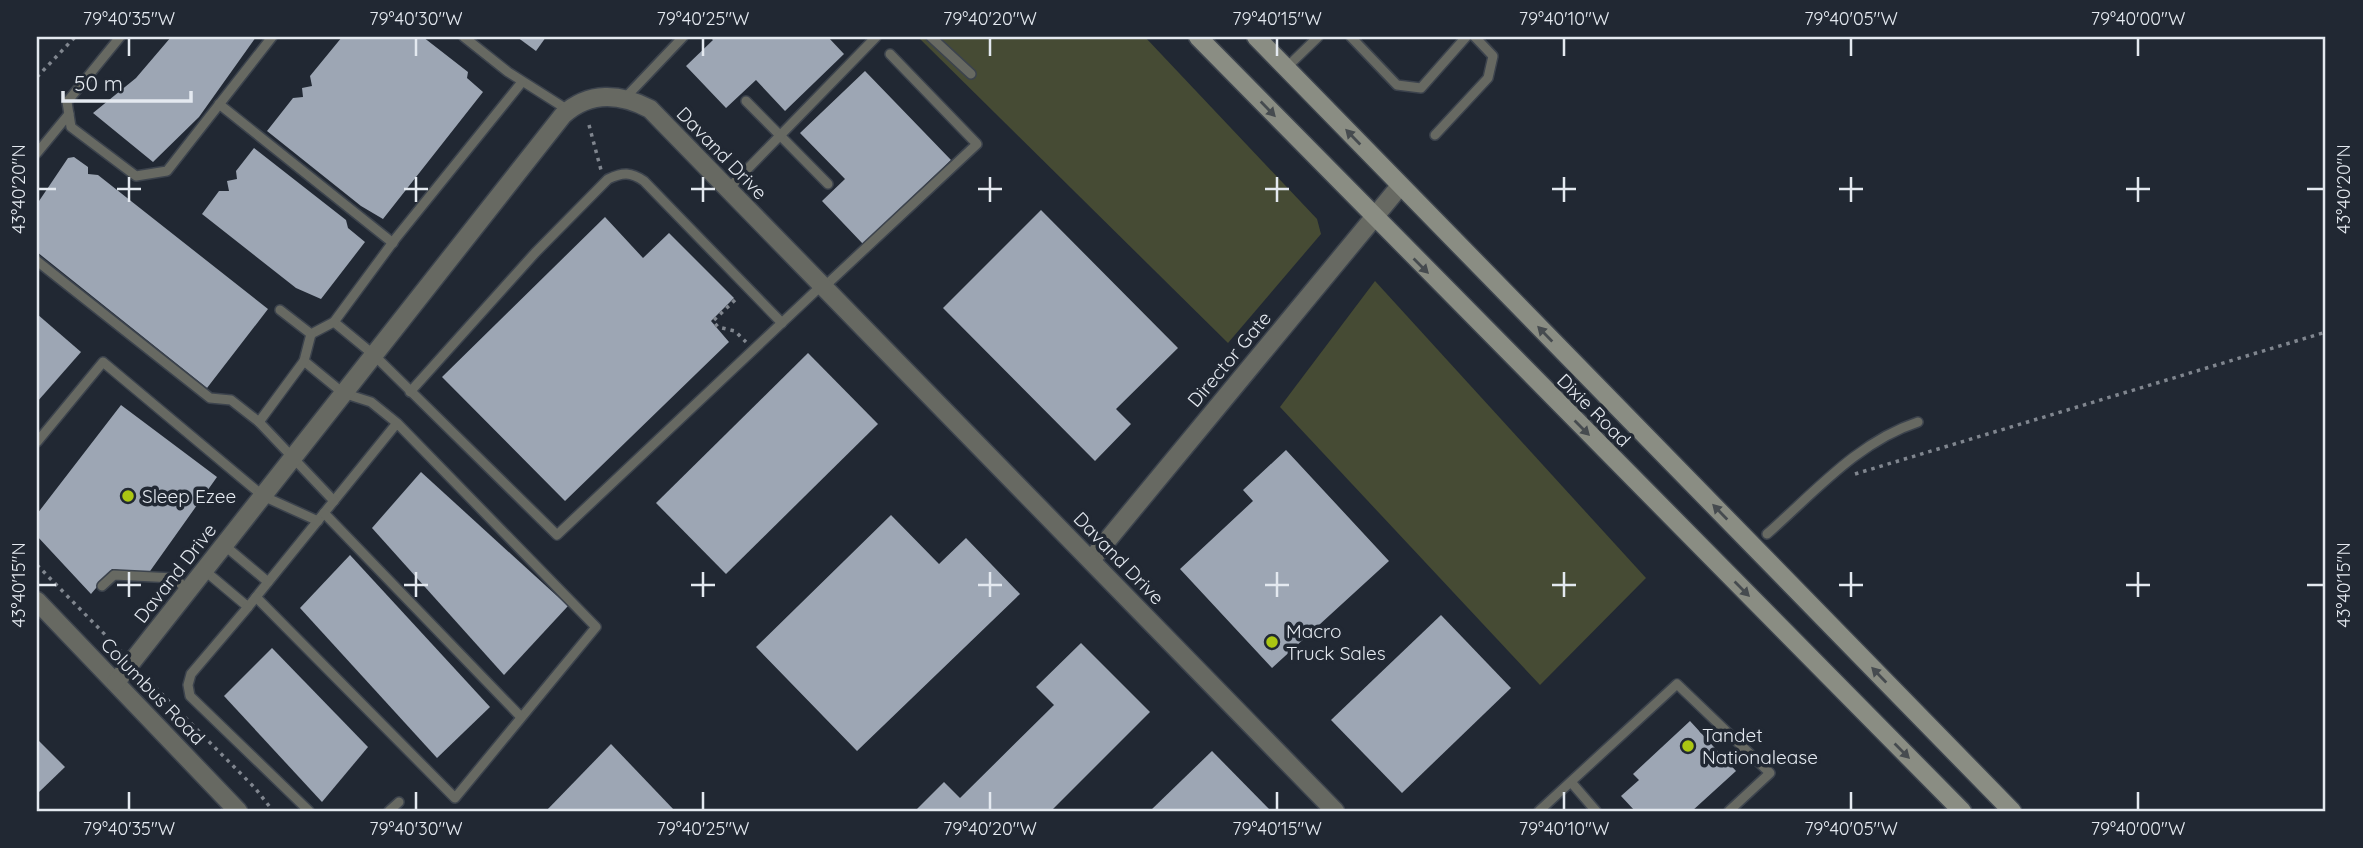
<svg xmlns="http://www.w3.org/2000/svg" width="2363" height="848" font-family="Quicksand,sans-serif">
  <rect width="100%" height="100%" fill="#212833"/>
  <g fill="#464b34">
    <polygon points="918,37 1145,37 1317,219 1321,234 1228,343"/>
    <polygon points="1375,281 1646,578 1540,685 1280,407"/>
  </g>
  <g fill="#9da6b4">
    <polygon points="171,37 256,37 199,117 153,162 93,113 136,78"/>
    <polygon points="342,37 423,37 468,72 467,78 483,92 383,219 361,206 267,131 293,98 303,97 302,88 312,86 310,76"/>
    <polygon points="517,37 546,37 536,51"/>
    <polygon points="710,37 828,37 844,54 785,111 756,80 726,108 686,66 713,40"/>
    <polygon points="865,71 951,160 863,244 822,201 845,179 800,133"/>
    <polygon points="254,148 346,220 348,228 365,242 321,299 296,288 202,214 219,191 229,191 227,181 237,179 236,171"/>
    <polygon points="74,157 88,167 88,174 98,175 268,309 207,388 37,252 37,204 68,158"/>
    <polygon points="1041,210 1178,348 1116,409 1131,424 1095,461 943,308"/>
    <polygon points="605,217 643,258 669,233 734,298 711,321 729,342 565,501 442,377"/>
    <polygon points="37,314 81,352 37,402"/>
    <polygon points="808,353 878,424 726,574 656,503"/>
    <polygon points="121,405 217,477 148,574 112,569 91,594 37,536 37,514"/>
    <polygon points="1286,450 1389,561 1272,668 1180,569 1253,501 1243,490"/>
    <polygon points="421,472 568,606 504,675 372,528"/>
    <polygon points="891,515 939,564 966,538 1020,594 857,751 756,647"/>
    <polygon points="350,555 490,707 437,758 300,608"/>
    <polygon points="1441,615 1511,688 1402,793 1331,720"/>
    <polygon points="1081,643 1150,712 1051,811 915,811 944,782 960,798 1054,705 1036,687"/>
    <polygon points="272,648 368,747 322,802 224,696"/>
    <polygon points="1690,721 1736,771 1692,811 1635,811 1621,796 1639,780 1633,774"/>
    <polygon points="37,739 65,767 37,794"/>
    <polygon points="611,744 675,811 546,811"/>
    <polygon points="1212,751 1271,811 1150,811"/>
  </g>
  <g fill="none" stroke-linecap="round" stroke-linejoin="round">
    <g stroke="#3c434d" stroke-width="12">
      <g id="service">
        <polyline points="120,37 67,102 71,127 136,176 167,171 272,37"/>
        <polyline points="464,37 508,72 568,110"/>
        <polyline points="931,37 971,74"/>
        <polyline points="1351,37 1397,85 1421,88 1466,37"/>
        <polyline points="1286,68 1318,37"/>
        <polyline points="522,82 396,238 334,322 374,355 557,535 822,285"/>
        <polyline points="625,98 683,37"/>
        <polyline points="746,101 828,184"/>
        <polyline points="219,104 393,243"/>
        <polyline points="1435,135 1488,78 1493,56 1475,37"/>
        <polyline points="37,153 69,114"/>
        <polyline points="728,189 876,37"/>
        <polyline points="37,261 210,398 231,400 259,422"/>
        <polyline points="824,287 977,144 890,54"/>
        <polyline points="280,310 311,334 334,322"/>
        <polyline points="311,334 304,361 343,393 371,402 397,423 596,627 455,798 256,597 397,423"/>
        <polyline points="304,361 259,422 334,501"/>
        <path d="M410,392L535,253L608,179C623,172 631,172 644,181L782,323"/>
        <polyline points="37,442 103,362 263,496 318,521"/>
        <polyline points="324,513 521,717"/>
        <path d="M1767,534C1814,493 1857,442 1918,422"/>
        <polyline points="224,545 268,582"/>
        <polyline points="204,570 248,607 256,597"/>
        <polyline points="102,586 114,575 174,578 188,590"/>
        <polyline points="248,607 191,674 188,685 190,696 309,811"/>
        <polyline points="1571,782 1596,811"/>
        <polyline points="389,811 399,802"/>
        <polyline points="1539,811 1677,684 1770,773 1729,811"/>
      </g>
    </g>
    <g stroke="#3c434d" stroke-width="21">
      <g id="minor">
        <polyline points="1091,560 1400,186"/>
        <polyline points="37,601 238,811"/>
        <path d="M116,682L563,115C589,91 620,93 650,109L1335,811"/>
      </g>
    </g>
    <g stroke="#3c434d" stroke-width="21">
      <g id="secondary">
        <polyline points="1198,37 1962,811"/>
        <polyline points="1256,37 2012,811"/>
      </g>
    </g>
    <g stroke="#80868f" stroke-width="3.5" stroke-dasharray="3.5 5" stroke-linecap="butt">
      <polyline points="37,77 75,37"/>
      <polyline points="589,125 601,170"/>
      <polyline points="735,300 713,321 718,327 735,331 746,342"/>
      <polyline points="1855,474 2326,332"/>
      <polyline points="37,565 121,651"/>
      <polyline points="143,675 255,788 273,811"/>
    </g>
    <use href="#service" stroke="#676962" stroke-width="9"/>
    <use href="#minor" stroke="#676962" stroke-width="18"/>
    <use href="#secondary" stroke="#8a8d83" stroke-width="18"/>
  </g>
  <defs><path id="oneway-solid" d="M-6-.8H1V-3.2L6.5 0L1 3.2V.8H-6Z" transform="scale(1.75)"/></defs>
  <g fill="#464b4f">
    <use href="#oneway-solid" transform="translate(1268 109) rotate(46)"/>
    <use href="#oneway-solid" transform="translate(1353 137) rotate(-134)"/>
    <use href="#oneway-solid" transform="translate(1421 266) rotate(45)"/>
    <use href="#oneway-solid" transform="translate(1545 334) rotate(-134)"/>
    <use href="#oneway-solid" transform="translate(1582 428) rotate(45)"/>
    <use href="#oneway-solid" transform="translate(1720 512) rotate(-134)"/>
    <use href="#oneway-solid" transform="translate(1742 589) rotate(45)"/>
    <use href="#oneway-solid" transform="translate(1879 675) rotate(-134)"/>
    <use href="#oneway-solid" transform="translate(1902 751) rotate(45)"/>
  </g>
  <path fill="none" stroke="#e4e9f0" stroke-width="2.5" d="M129,38V56M416,38V56M703,38V56M990,38V56M1277,38V56M1564,38V56M1851,38V56M2138,38V56M129,177V202M416,177V202M703,177V202M990,177V202M1277,177V202M1564,177V202M1851,177V202M2138,177V202M38,189H56M117,189H141M404,189H428M691,189H715M978,189H1002M1265,189H1289M1552,189H1576M1839,189H1863M2126,189H2150M2307,189H2324M129,572V597M416,572V597M703,572V597M990,572V597M1277,572V597M1564,572V597M1851,572V597M2138,572V597M38,585H56M117,585H141M404,585H428M691,585H715M978,585H1002M1265,585H1289M1552,585H1576M1839,585H1863M2126,585H2150M2307,585H2324M129,792V810M416,792V810M703,792V810M990,792V810M1277,792V810M1564,792V810M1851,792V810M2138,792V810"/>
  <g fill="#abc613" stroke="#212833" stroke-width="2.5">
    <circle cx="128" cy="496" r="7"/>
    <circle cx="1272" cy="642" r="7"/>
    <circle cx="1688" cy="746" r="7"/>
  </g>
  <g text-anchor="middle" stroke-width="7" stroke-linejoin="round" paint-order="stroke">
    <g font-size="19" fill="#e4e9f0" stroke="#212833">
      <text transform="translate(722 153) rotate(46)" y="7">Davand Drive</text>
      <text transform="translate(1229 359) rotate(-50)" y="7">Director Gate</text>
      <text transform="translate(1594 410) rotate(45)" y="7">Dixie Road</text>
      <text transform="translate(1119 558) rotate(46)" y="7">Davand Drive</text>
      <text transform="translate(175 573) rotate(-52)" y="7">Davand Drive</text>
      <text transform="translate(153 691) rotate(46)" y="7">Columbus Road</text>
    </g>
    <g font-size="19" fill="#e4e9f0" stroke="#212833" text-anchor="start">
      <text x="142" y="503">Sleep Ezee</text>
      <text x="1286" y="638">Macro<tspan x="1286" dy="22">Truck Sales</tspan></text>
      <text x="1702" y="742">Tandet<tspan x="1702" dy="22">Nationalease</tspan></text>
    </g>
  </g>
  <rect width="2363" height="848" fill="none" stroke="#212833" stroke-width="77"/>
  <path d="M63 91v10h128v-10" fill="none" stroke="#e4e9f0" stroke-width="3.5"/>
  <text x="74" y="91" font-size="21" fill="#e4e9f0" stroke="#212833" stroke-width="5" paint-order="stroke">50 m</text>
  <rect x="38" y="38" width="2286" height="772" fill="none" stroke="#e4e9f0" stroke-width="2.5"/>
  <g font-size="18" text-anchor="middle" fill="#e4e9f0">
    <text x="129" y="25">79°40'35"W</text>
    <text x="416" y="25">79°40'30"W</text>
    <text x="703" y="25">79°40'25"W</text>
    <text x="990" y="25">79°40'20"W</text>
    <text x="1277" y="25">79°40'15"W</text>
    <text x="1564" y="25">79°40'10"W</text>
    <text x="1851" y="25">79°40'05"W</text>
    <text x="2138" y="25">79°40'00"W</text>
    <text transform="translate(19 189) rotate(-90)" y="6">43°40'20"N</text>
    <text transform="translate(2344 189) rotate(-90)" y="6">43°40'20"N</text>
    <text transform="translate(19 585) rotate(-90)" y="6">43°40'15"N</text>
    <text transform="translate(2344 585) rotate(-90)" y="6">43°40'15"N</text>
    <text x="129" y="835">79°40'35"W</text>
    <text x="416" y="835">79°40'30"W</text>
    <text x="703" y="835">79°40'25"W</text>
    <text x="990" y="835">79°40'20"W</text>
    <text x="1277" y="835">79°40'15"W</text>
    <text x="1564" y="835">79°40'10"W</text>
    <text x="1851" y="835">79°40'05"W</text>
    <text x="2138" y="835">79°40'00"W</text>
  </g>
</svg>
